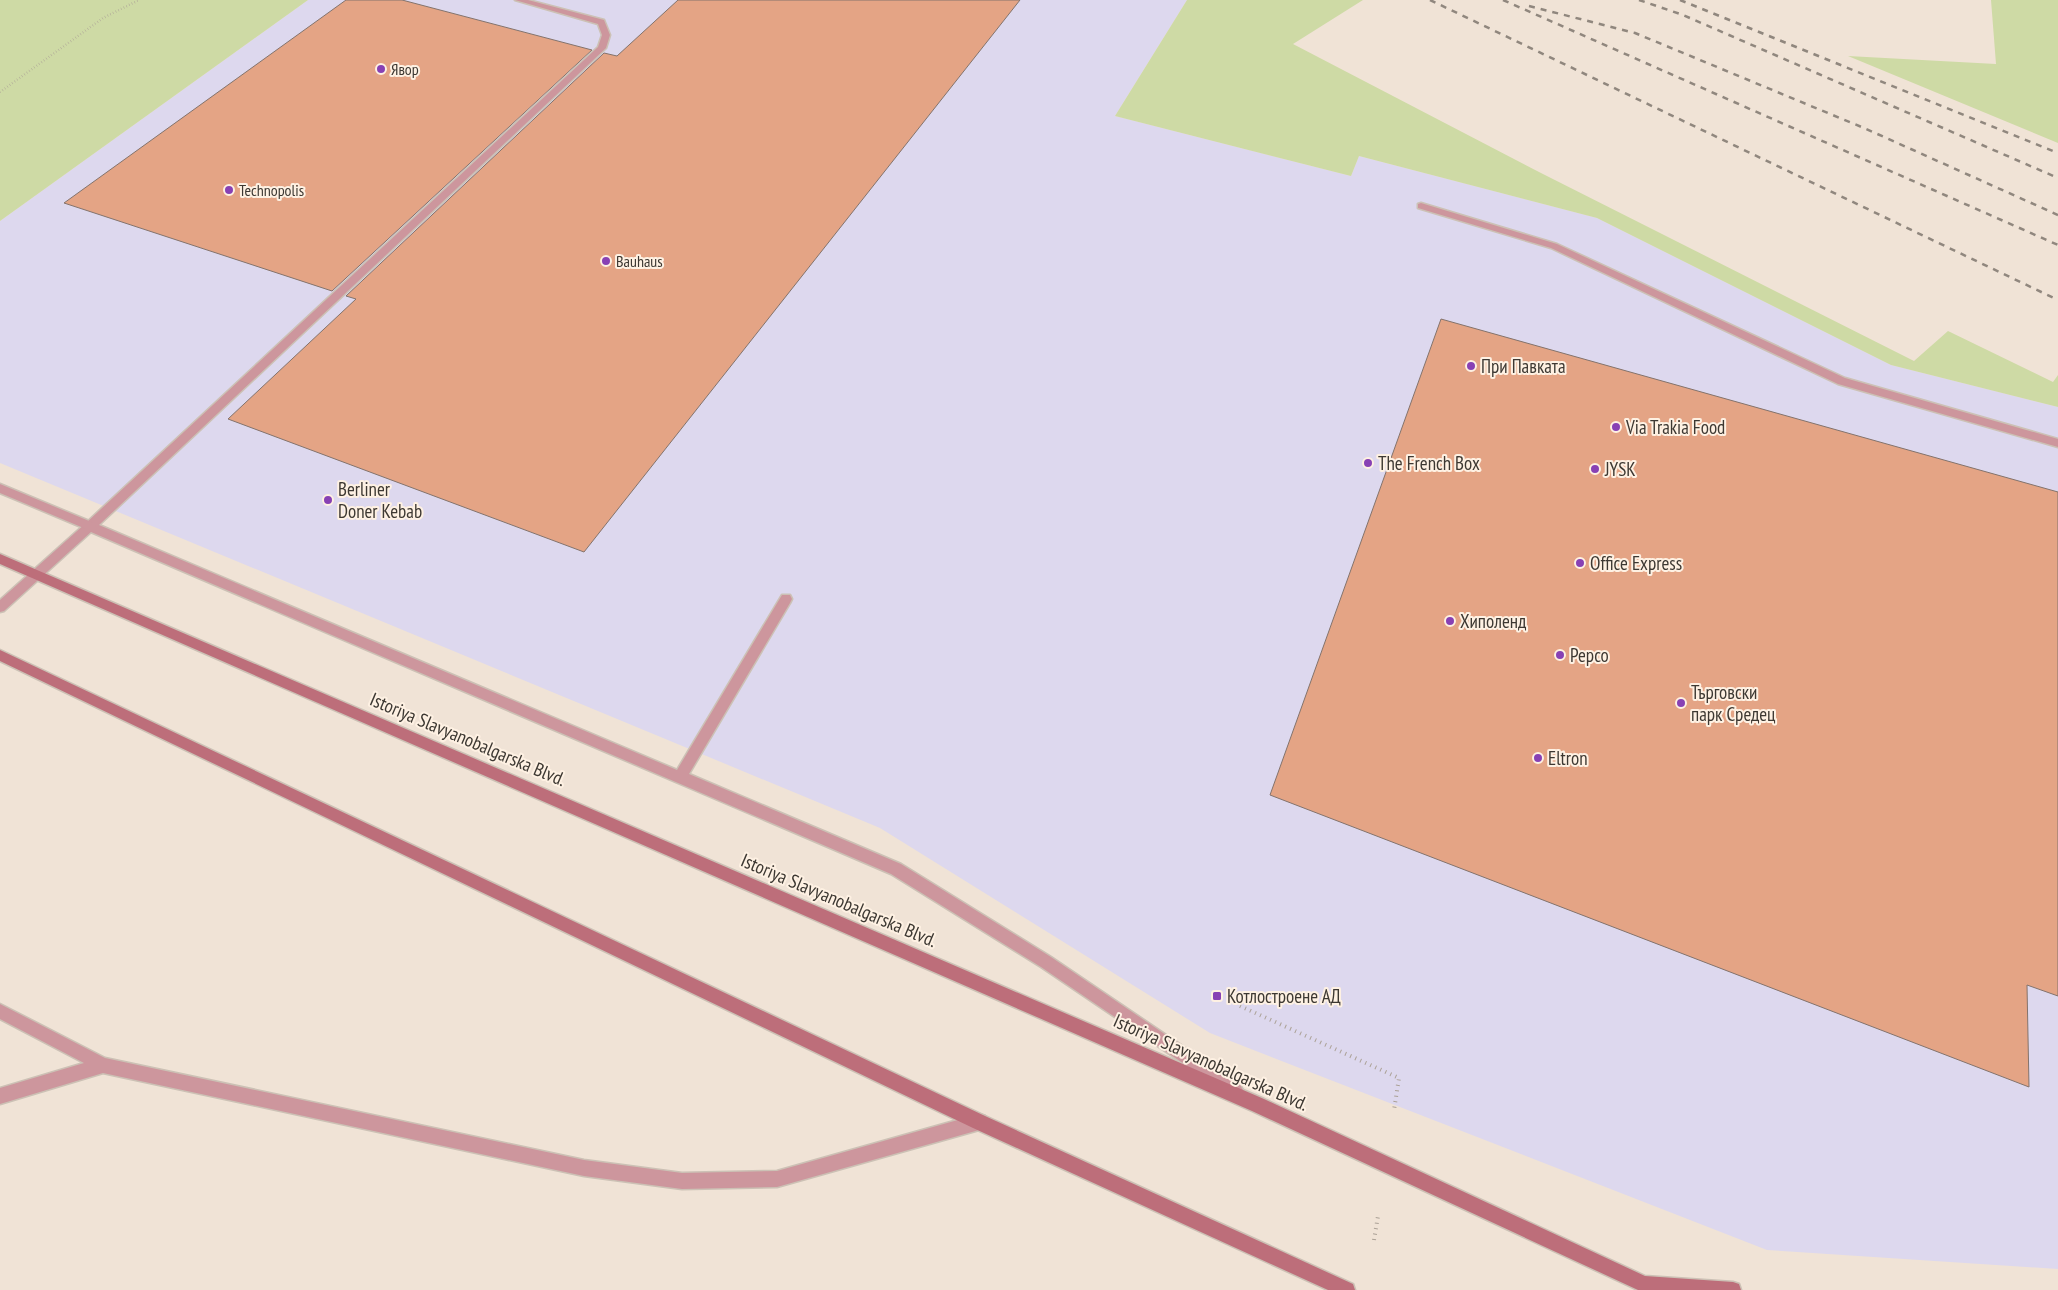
<svg xmlns="http://www.w3.org/2000/svg" width="2058" height="1290" font-family="'PT Sans Narrow',sans-serif">
  <rect width="100%" height="100%" fill="#f0e3d6"/>
  <polygon fill="#ddd8ee" points="308,0 1187,0 1115,116 1351,176 1359,156 1597,218 1891,365 2058,407 2058,1269 1767,1250 1210,1033 880,828 0,463 0,221"/>
  <g fill="#cedaa5">
    <polygon points="0,0 308,0 0,221"/>
    <polygon points="1187,0 1363,0 1293,44 1539,172 1914,361 1948,331 2053,382 2058,375 2058,407 1891,365 1597,218 1359,156 1351,176 1115,116"/>
    <polygon points="1991,0 2058,0 2058,143 1848,56 1996,64"/>
  </g>
  <g fill="#e4a485" stroke="#83736c">
    <polygon points="346,0 402,0 592,50 332,291 64,203"/>
    <polygon points="678,0 1020,0 584,552 228,419 356,299 346,296 604,53 617,56"/>
    <polygon points="1441,319 2058,492 2058,996 2027,985 2029,1087 1270,795"/>
  </g>
  <g fill="none" stroke-linecap="round" stroke-linejoin="round">
    <g stroke="#ccc1b5" stroke-width="3">
      <g id="service">
        <polygon points="515,0 528,0 604,20 610,35 606,48 99,525 677,770 782,595 790,595 792,599 790,603 689,774 901,864 1051,957 1240,1085 1243,1090 1240,1095 1235,1098 1230,1095 1041,967 891,874 91,532 4,611 0,612 0,600 86,523 598,47 602,35 598,24"/>
        <polygon points="1421,203 1557,244 1845,378 2058,439 2058,447 1838,384 1551,248 1418,208 1418,204"/>
        <polygon points="0,1004 105,1058 584,1160 682,1173 777,1171 979,1114 985,1116 987,1122 985,1128 979,1130 777,1187 682,1189 584,1176 103,1073 0,1104 0,1088 84,1063 0,1019"/>
      </g>
    </g>
    <g stroke="#ccc1b5" stroke-width="3">
      <polygon id="minor" points="0,484 94,523 96,526 94,529 86,529 0,493"/>
    </g>
    <g stroke="#ccc1b5" stroke-width="3">
      <g id="secondary">
        <polygon points="0,554 1264,1099 1645,1276 1733,1282 1739,1284 1741,1290 1638,1290 1252,1111 0,564"/>
        <polygon points="0,650 985,1116 1353,1284 1355,1290 1328,1290 973,1128 0,661"/>
      </g>
    </g>
    <polyline stroke="#aba196" stroke-width="2.5" stroke-dasharray="0.5 2.5" stroke-linecap="butt" points="0,92 103,18 139,0"/>
    <g stroke="#aba196" stroke-width="4" stroke-dasharray="1 4.5" stroke-linecap="butt">
      <polyline points="1240,1006 1399,1078 1394,1110"/>
      <polyline points="1374,1240 1378,1216"/>
    </g>
    <use href="#service" fill="#cd969d" fill-rule="evenodd"/>
    <use href="#minor" fill="#cd969d" fill-rule="evenodd"/>
    <use href="#secondary" fill="#bd6e7a" fill-rule="evenodd"/>
    <g stroke="#90877e" stroke-width="2.5" stroke-dasharray="6 6" stroke-linecap="butt">
      <polyline points="1430,0 2058,300"/>
      <polyline points="1503,0 2058,245"/>
      <polyline points="1639,0 1683,15 2058,178"/>
      <polyline points="1680,0 2058,153"/>
      <polyline points="1529,6 1635,33 1864,128 2058,215"/>
    </g>
  </g>
  <g fill="#8841b4" stroke="#fef1e3" stroke-width="2">
    <circle cx="381" cy="69" r="5"/>
    <circle cx="229" cy="190" r="5"/>
    <circle cx="606" cy="261" r="5"/>
    <circle cx="1471" cy="366" r="5"/>
    <circle cx="1616" cy="427" r="5"/>
    <circle cx="1368" cy="463" r="5"/>
    <circle cx="1595" cy="469" r="5"/>
    <circle cx="328" cy="500" r="5"/>
    <circle cx="1580" cy="563" r="5"/>
    <circle cx="1450" cy="621" r="5"/>
    <circle cx="1560" cy="655" r="5"/>
    <circle cx="1681" cy="703" r="5"/>
    <circle cx="1538" cy="758" r="5"/>
    <rect x="1212" y="991" width="10" height="10" rx="2.5"/>
  </g>
  <g text-anchor="middle" stroke-width="4" stroke-linejoin="round" paint-order="stroke">
    <g font-size="16" fill="#3d3832" stroke="#fef1e3" text-anchor="start">
      <text x="391" y="75">Явор</text>
      <text x="239" y="196">Technopolis</text>
      <text x="616" y="267">Bauhaus</text>
    </g>
    <g font-size="19" fill="#3d3832" stroke="#fef1e3" text-anchor="start">
      <text x="1481" y="373">При Павката</text>
      <text x="1626" y="434">Via Trakia Food</text>
      <text x="1378" y="470">The French Box</text>
      <text x="1605" y="476">JYSK</text>
      <text x="338" y="496">Berliner<tspan x="338" dy="22">Doner Kebab</tspan></text>
      <text x="1590" y="570">Office Express</text>
      <text x="1460" y="628">Хиполенд</text>
      <text x="1570" y="662">Pepco</text>
      <text x="1691" y="699">Търговски<tspan x="1691" dy="22">парк Средец</tspan></text>
      <text x="1548" y="765">Eltron</text>
      <text x="1227" y="1003">Котлостроене АД</text>
    </g>
    <g font-size="19" fill="#3d3832" stroke="#fef1e3">
      <text transform="translate(468 739) rotate(23)" y="7">Istoriya Slavyanobalgarska Blvd.</text>
      <text transform="translate(839 900) rotate(23)" y="7">Istoriya Slavyanobalgarska Blvd.</text>
      <text transform="translate(1211 1062) rotate(24)" y="7">Istoriya Slavyanobalgarska Blvd.</text>
    </g>
  </g>
</svg>
